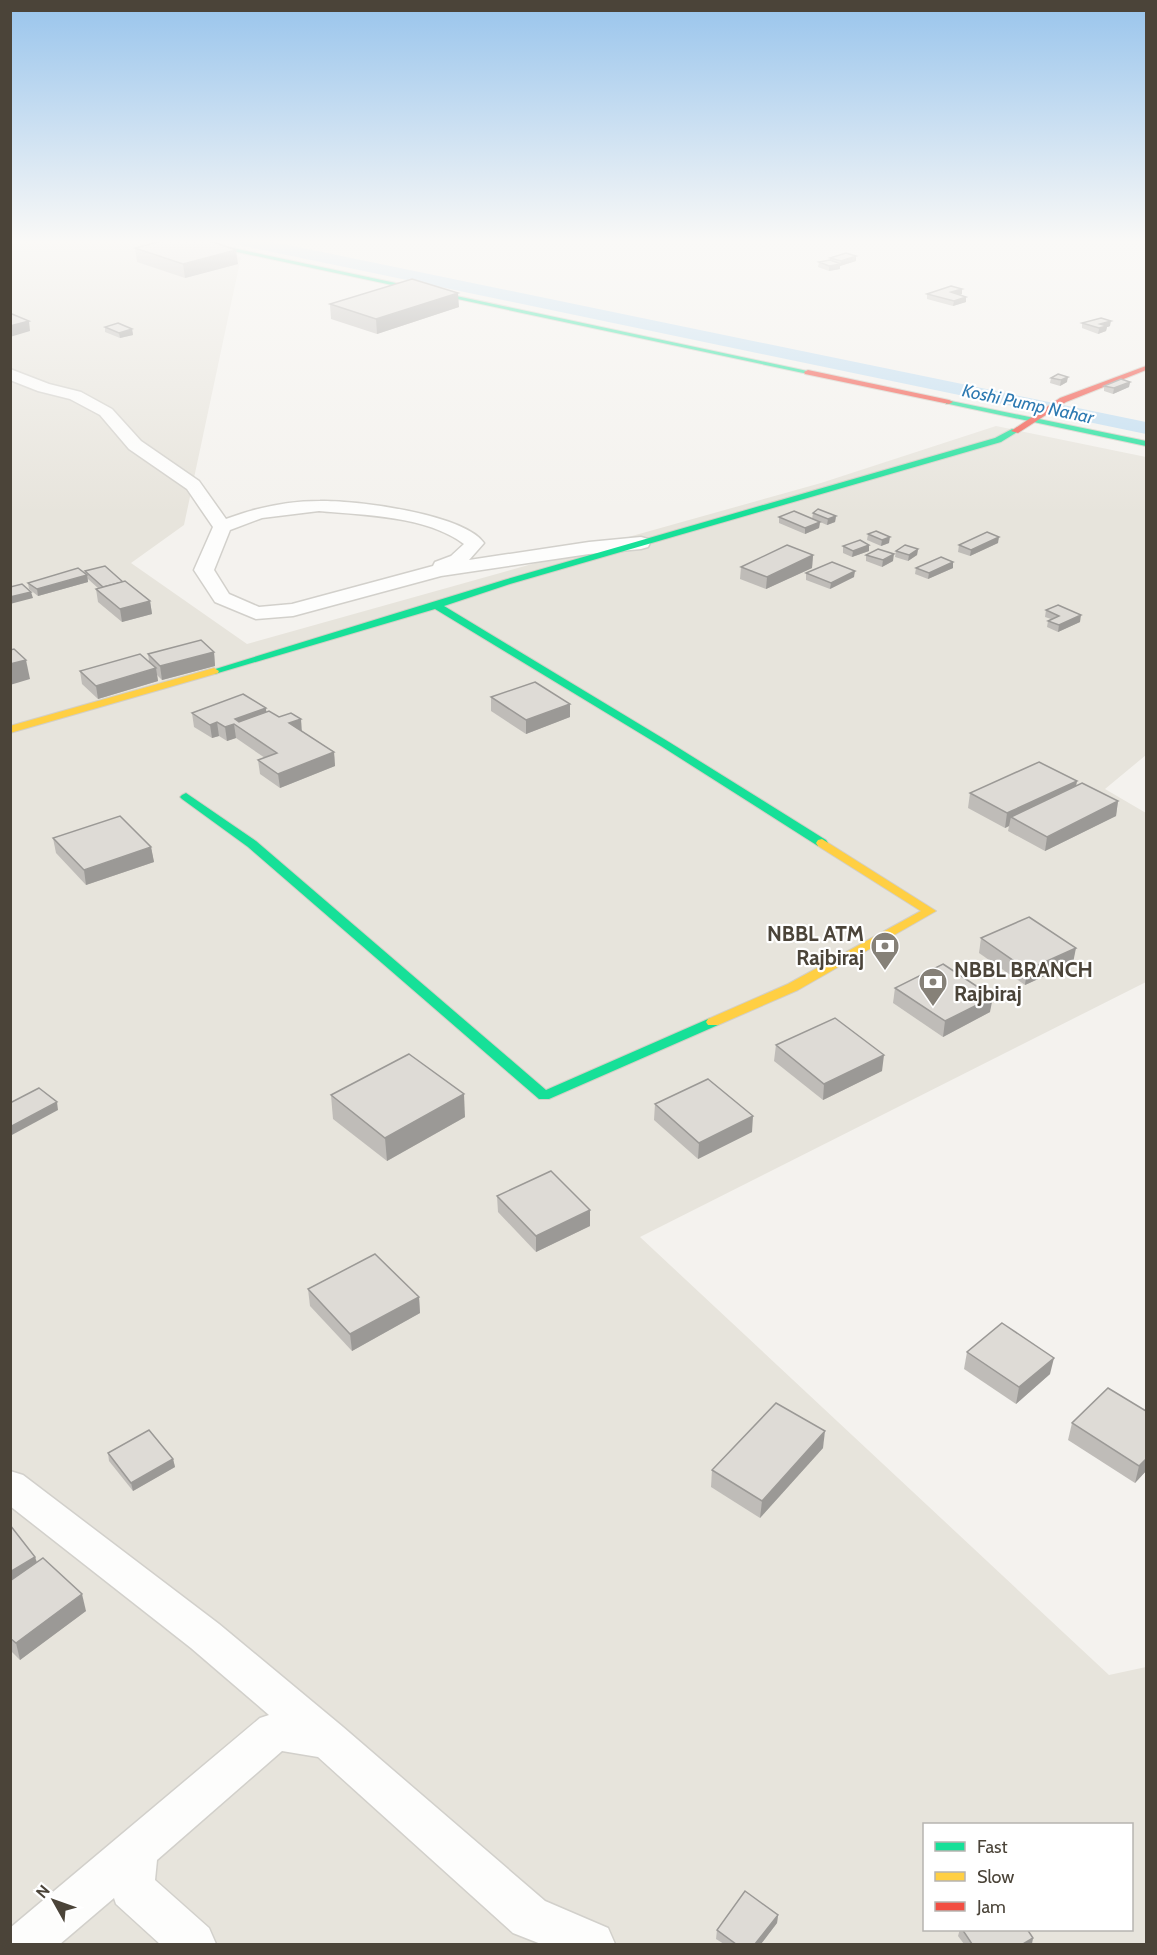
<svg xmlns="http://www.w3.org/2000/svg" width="1157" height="1955" font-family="Cabin,sans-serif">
  <rect width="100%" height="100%" fill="#f4f2ee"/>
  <path fill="#e7e4dc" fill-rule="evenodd" d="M11,240H164L241,257L184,525L131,563L247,644L821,483L996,426L1146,457V755L1105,789L1146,813V982L640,1237L1109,1675L1146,1667V1944H11ZM924,1824H1132V1930H924Z"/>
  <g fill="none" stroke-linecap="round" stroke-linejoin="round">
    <polygon fill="#c0ddf1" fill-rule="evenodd" points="231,240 264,240 1146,422 1146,434 239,245"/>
    <g stroke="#d2d0cb" stroke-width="3">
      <g id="street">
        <path d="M10,369L49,384L81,392L112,409L141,441L199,481L226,519C255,508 287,501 320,501C355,500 464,514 484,543L469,560L589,542L641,537L648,539L650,543L648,547L641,549L589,554L441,576L293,616L256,619L215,602L194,570L213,527L187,489L129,449L100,415L70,399L38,391L10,380ZM319,511C364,515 427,516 464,544L451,556L435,562L433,566L292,604L259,607L229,594L214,570L230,530L262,518Z"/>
        <polygon points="10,1471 23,1475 219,1624 343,1727 545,1901 608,1928 615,1944 541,1944 513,1933 318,1757 282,1751 157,1860 155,1880 209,1928 216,1944 160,1944 116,1904 114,1898 60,1944 10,1944 10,1928 260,1718 269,1715 191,1648 10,1506"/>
      </g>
    </g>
    <g stroke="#d3cfc5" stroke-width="2">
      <g id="fast">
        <polygon points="181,240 195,240 812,372 808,374"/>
        <polygon points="946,400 1146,441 1146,446 949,404 946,404"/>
        <polygon points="1012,429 1019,431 1001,442 510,584 444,606 669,742 826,840 828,843 826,846 818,846 661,746 435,609 218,673 214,674 209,671 504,580 995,438"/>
        <polygon points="186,793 256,841 546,1090 708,1019 713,1018 720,1022 718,1025 549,1099 539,1099 248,847 182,799 180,797 182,795"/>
      </g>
    </g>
    <g stroke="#d3cfc5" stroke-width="2">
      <g id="slow">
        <polygon points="214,668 219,671 218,673 10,733 10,726"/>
        <polygon points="822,839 936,911 798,990 718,1025 708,1025 706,1022 708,1019 788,984 921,911 818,846 816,843 818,840"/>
      </g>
    </g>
    <g stroke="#d3cfc5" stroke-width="2">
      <g id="jam">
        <polygon points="1146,366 1146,370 1066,402 1018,433 1011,431 1060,398"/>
        <polygon points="808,370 949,400 953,402 949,404 805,374 804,372"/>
      </g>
    </g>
    <use href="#street" fill="#fdfdfc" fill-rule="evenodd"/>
    <use href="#fast" fill="#16e098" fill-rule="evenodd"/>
    <use href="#slow" fill="#ffcf43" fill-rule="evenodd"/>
    <use href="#jam" fill="#f24e42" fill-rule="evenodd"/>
  </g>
  <g fill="#bfbcb8">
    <polygon points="135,248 238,264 185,278 137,262"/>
    <polygon points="856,256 856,261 840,266 840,269 829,271 818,267 819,262 830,260 830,258"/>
    <polygon points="927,294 962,294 959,295 966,297 966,302 953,306 927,299"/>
    <polygon points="330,304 459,307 377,334 331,319"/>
    <polygon points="1082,323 1110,326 1107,327 1106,331 1098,334 1082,328"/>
    <polygon points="105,327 132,329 133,335 120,338 105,332"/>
    <polygon points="1051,378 1067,382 1060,386 1050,383"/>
    <polygon points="1130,382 1129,387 1113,394 1104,391 1104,386"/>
    <polygon points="813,513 836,516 835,522 827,525 820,522 819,528 805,534 779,523 779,517 812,519"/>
    <polygon points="868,534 889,543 881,546 867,540"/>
    <polygon points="998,543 970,556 958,552 959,545"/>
    <polygon points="843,546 869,551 852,557 843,553"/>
    <polygon points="918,549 917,555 908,561 895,557 896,551"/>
    <polygon points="813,555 812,568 766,589 740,579 741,567"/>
    <polygon points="866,555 893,561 882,567 866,561"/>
    <polygon points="953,562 953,568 928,579 915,574 916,568"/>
    <polygon points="85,571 123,582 150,601 152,614 122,622 98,602 96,589 98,588 88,579 88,582 38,596 29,589 28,583 85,574"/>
    <polygon points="806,573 854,577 830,589 806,580"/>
    <polygon points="1046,610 1080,622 1058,632 1047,627 1048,621 1051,619 1045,617"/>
    <polygon points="214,652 215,666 162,680 157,675 158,681 98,699 82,684 80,671 149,661 148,654"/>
    <polygon points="491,697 570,717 526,734 491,711"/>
    <polygon points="266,708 266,712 302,731 334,752 335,766 280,788 260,774 258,760 265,758 236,738 227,741 219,736 212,738 194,727 192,713"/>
    <polygon points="1077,781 1076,786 1118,801 1116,816 1045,851 1008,831 1009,826 1005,828 968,808 970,793"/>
    <polygon points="53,838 151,847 154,862 86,885 56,853"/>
    <polygon points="981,938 1073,963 1025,985 979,953"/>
    <polygon points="895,988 990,1012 943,1037 893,1003"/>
    <polygon points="776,1045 882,1071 823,1100 774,1061"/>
    <polygon points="331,1095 465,1117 387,1161 333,1119"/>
    <polygon points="655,1104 752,1132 698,1159 654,1120"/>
    <polygon points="497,1196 590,1226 536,1252 498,1212"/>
    <polygon points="308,1289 419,1297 420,1313 352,1351 310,1306"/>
    <polygon points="967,1352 1050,1374 1016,1404 964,1369"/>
    <polygon points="1072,1423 1146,1471 1135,1483 1068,1440"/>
    <polygon points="823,1448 760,1518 711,1487 712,1470"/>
    <polygon points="108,1453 173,1459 175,1467 133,1491 109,1461"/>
    <polygon points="10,1525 35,1557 37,1562 86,1611 20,1660 10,1650"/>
    <polygon points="778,1915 777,1923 761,1944 724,1944 716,1939 717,1930"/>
    <polygon points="960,1929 1027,1929 1032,1944 964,1944 958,1936"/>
  </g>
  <g fill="#9b9996">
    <polygon points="236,250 238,264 185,278 183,264"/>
    <polygon points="856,256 856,261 840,266 840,269 829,271 829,266 840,264 841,261"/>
    <polygon points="962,289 962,294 951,298 951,292"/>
    <polygon points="458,293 459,307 377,334 376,319"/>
    <polygon points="966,297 966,302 953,306 954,301"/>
    <polygon points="29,321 30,331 10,337 10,326"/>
    <polygon points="1111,321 1110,326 1107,327 1106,331 1098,334 1100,324"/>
    <polygon points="132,329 133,335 120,338 119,333"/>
    <polygon points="1068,377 1067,382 1060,386 1061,380"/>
    <polygon points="1130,382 1129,387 1113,394 1114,388"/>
    <polygon points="836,516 835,522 827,525 828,519"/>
    <polygon points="820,522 819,528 805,534 805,528"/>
    <polygon points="890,537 889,543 881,546 882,540"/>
    <polygon points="999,537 998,543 970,556 971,550"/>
    <polygon points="869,545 869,551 852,557 853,551"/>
    <polygon points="918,549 917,555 908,561 909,555"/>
    <polygon points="894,554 893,561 882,567 883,560"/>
    <polygon points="813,555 812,568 766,589 767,577"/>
    <polygon points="953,562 953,568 928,579 929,573"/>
    <polygon points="855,571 854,577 830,589 831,583"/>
    <polygon points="87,575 88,582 38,596 37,589"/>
    <polygon points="31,592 33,598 10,604 10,597"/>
    <polygon points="150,601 152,614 122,622 120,609"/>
    <polygon points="1081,615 1080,622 1058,632 1059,625"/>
    <polygon points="214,652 215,666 162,680 160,666"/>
    <polygon points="26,660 30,679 10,685 10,664"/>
    <polygon points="156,668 158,681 98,699 96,686"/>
    <polygon points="570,704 570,717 526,734 526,720"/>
    <polygon points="266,708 267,722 244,731 235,719"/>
    <polygon points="301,719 302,733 289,723"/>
    <polygon points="217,722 219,736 212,738 210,725"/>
    <polygon points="234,724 236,738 227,741 225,727"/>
    <polygon points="334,752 335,766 280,788 278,774"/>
    <polygon points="1077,781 1074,795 1011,817 1009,826 1005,828 1007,813"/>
    <polygon points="1118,801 1116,816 1045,851 1047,837"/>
    <polygon points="151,847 154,862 86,885 84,870"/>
    <polygon points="1076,948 1073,963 1025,985 1027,970"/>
    <polygon points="993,997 990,1012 943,1037 945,1021"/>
    <polygon points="884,1055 882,1071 823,1100 824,1084"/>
    <polygon points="464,1094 465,1117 387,1161 385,1138"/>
    <polygon points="57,1102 58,1110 10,1136 10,1127"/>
    <polygon points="753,1116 752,1132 698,1159 699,1143"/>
    <polygon points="590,1210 590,1226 536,1252 536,1236"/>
    <polygon points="419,1297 420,1313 352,1351 350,1334"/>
    <polygon points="1054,1358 1050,1374 1016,1404 1019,1387"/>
    <polygon points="825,1431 823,1448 760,1518 762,1501"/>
    <polygon points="173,1459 175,1467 133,1491 131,1483"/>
    <polygon points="1146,1459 1146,1471 1135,1483 1139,1466"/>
    <polygon points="35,1557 40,1574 10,1592 10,1572"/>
    <polygon points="82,1594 86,1611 20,1660 16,1643"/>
    <polygon points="778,1915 777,1923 761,1944 755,1944"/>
    <polygon points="1033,1938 1032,1944 1023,1944"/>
  </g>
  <g fill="#dedbd6" stroke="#9b9996" stroke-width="1.5">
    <polygon points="165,240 207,240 236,250 183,264 135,248"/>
    <polygon points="846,253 856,256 841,261 830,258"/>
    <polygon points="830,260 841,264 829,266 819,262"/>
    <polygon points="412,279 458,293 376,319 330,304"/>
    <polygon points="951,286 962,289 951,292 966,297 954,301 927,294"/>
    <polygon points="12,314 29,321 10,326 10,315"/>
    <polygon points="1101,318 1111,321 1100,324 1107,326 1099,328 1082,323"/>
    <polygon points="118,323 132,329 119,333 105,327"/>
    <polygon points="1058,374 1068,377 1061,380 1051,378"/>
    <polygon points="1121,379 1130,382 1114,388 1104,386"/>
    <polygon points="818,509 836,516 828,519 813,513"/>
    <polygon points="794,511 820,522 805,528 779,517"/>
    <polygon points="876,531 890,537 882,540 868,534"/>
    <polygon points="987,532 999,537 971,550 959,545"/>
    <polygon points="860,540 869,545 853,551 843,546"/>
    <polygon points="787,545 813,555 767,577 741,567"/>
    <polygon points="905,545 918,549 909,555 896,551"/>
    <polygon points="878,549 894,554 883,560 866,555"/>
    <polygon points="941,557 953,562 929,573 916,568"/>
    <polygon points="832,562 855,571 831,583 806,573"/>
    <polygon points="105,566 123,582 103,587 85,571"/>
    <polygon points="78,568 87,575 37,589 28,583"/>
    <polygon points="125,581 150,601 120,609 96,589"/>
    <polygon points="22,584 31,592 10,597 10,587"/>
    <polygon points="1058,605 1081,615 1059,625 1048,621 1059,616 1046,610"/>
    <polygon points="201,640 214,652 160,666 148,654"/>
    <polygon points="14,649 26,660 10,664 10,650"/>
    <polygon points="140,654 156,668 96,686 80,671"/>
    <polygon points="535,682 570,704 526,720 491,697"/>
    <polygon points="243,694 266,708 235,719 239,722 269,711 279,717 291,713 301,719 289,723 334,752 278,774 258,760 277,753 234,724 225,727 217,722 210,725 192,713"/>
    <polygon points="1039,762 1077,781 1007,813 970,793"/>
    <polygon points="1082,783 1118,801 1047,837 1011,817"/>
    <polygon points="120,816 151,847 84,870 53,838"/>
    <polygon points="1029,917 1076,948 1027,970 981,938"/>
    <polygon points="943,964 993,997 945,1021 895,988"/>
    <polygon points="835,1018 884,1055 824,1084 776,1045"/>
    <polygon points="409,1054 464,1094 385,1138 331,1095"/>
    <polygon points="708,1079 753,1116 699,1143 655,1104"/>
    <polygon points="39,1088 57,1102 10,1127 10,1103"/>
    <polygon points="551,1171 590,1210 536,1236 497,1196"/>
    <polygon points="375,1254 419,1297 350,1334 308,1289"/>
    <polygon points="1002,1323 1054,1358 1019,1387 967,1352"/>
    <polygon points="1108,1388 1146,1411 1146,1459 1139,1466 1072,1423"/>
    <polygon points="776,1403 825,1431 762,1501 712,1470"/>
    <polygon points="149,1430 173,1459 131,1483 108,1453"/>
    <polygon points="10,1525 35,1557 10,1572"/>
    <polygon points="43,1558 82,1594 16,1643 10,1638 10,1581"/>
    <polygon points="745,1891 778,1915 755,1944 736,1944 717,1930"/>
    <polygon points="962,1929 1027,1929 1033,1938 1023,1944 972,1944"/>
  </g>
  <linearGradient id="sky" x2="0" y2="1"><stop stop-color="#98c4ec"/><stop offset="0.47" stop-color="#faf9f7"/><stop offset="1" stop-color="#faf9f7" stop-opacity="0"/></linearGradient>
  <rect width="1157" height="514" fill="url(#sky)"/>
  <defs>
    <g id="bank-pin" transform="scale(1.5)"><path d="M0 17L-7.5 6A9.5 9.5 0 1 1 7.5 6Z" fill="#868178" stroke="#fff"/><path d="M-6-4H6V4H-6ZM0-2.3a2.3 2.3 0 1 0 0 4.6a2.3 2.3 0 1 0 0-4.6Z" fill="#fff"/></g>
  </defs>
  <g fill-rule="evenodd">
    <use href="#bank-pin" x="885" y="946"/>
    <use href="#bank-pin" x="933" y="982"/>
  </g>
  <g text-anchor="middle" stroke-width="4.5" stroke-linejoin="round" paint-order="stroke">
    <g font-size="18" font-style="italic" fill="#2e7ab2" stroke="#fff">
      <text transform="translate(1028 404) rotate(12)" y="6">Koshi Pump Nahar</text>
    </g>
    <g font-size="21" font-weight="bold" fill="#4b4439" stroke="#fff" text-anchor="end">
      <text x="864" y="941">NBBL ATM<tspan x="864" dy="24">Rajbiraj</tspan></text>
      <text x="954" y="977" text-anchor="start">NBBL BRANCH<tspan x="954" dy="24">Rajbiraj</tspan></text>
    </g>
  </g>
  <rect width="1157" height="1955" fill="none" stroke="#4b4439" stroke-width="24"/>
  <rect x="923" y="1823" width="210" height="108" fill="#ffffff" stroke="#b7b4b0" stroke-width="1.5"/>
  <rect x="935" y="1842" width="30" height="9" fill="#16e098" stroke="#b7b4b0" stroke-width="1.5"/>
  <text x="977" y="1853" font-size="18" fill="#4b4439">Fast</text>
  <rect x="935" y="1872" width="30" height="9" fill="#ffcf43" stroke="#b7b4b0" stroke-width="1.5"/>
  <text x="977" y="1883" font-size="18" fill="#4b4439">Slow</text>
  <rect x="935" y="1902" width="30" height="9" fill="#f24e42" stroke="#b7b4b0" stroke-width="1.5"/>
  <text x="977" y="1913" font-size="18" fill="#4b4439">Jam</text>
  <g transform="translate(54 1901) rotate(310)" stroke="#ffffff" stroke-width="4.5" paint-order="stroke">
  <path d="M0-4.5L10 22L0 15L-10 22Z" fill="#4b4439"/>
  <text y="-9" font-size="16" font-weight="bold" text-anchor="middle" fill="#4b4439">N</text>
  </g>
</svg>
